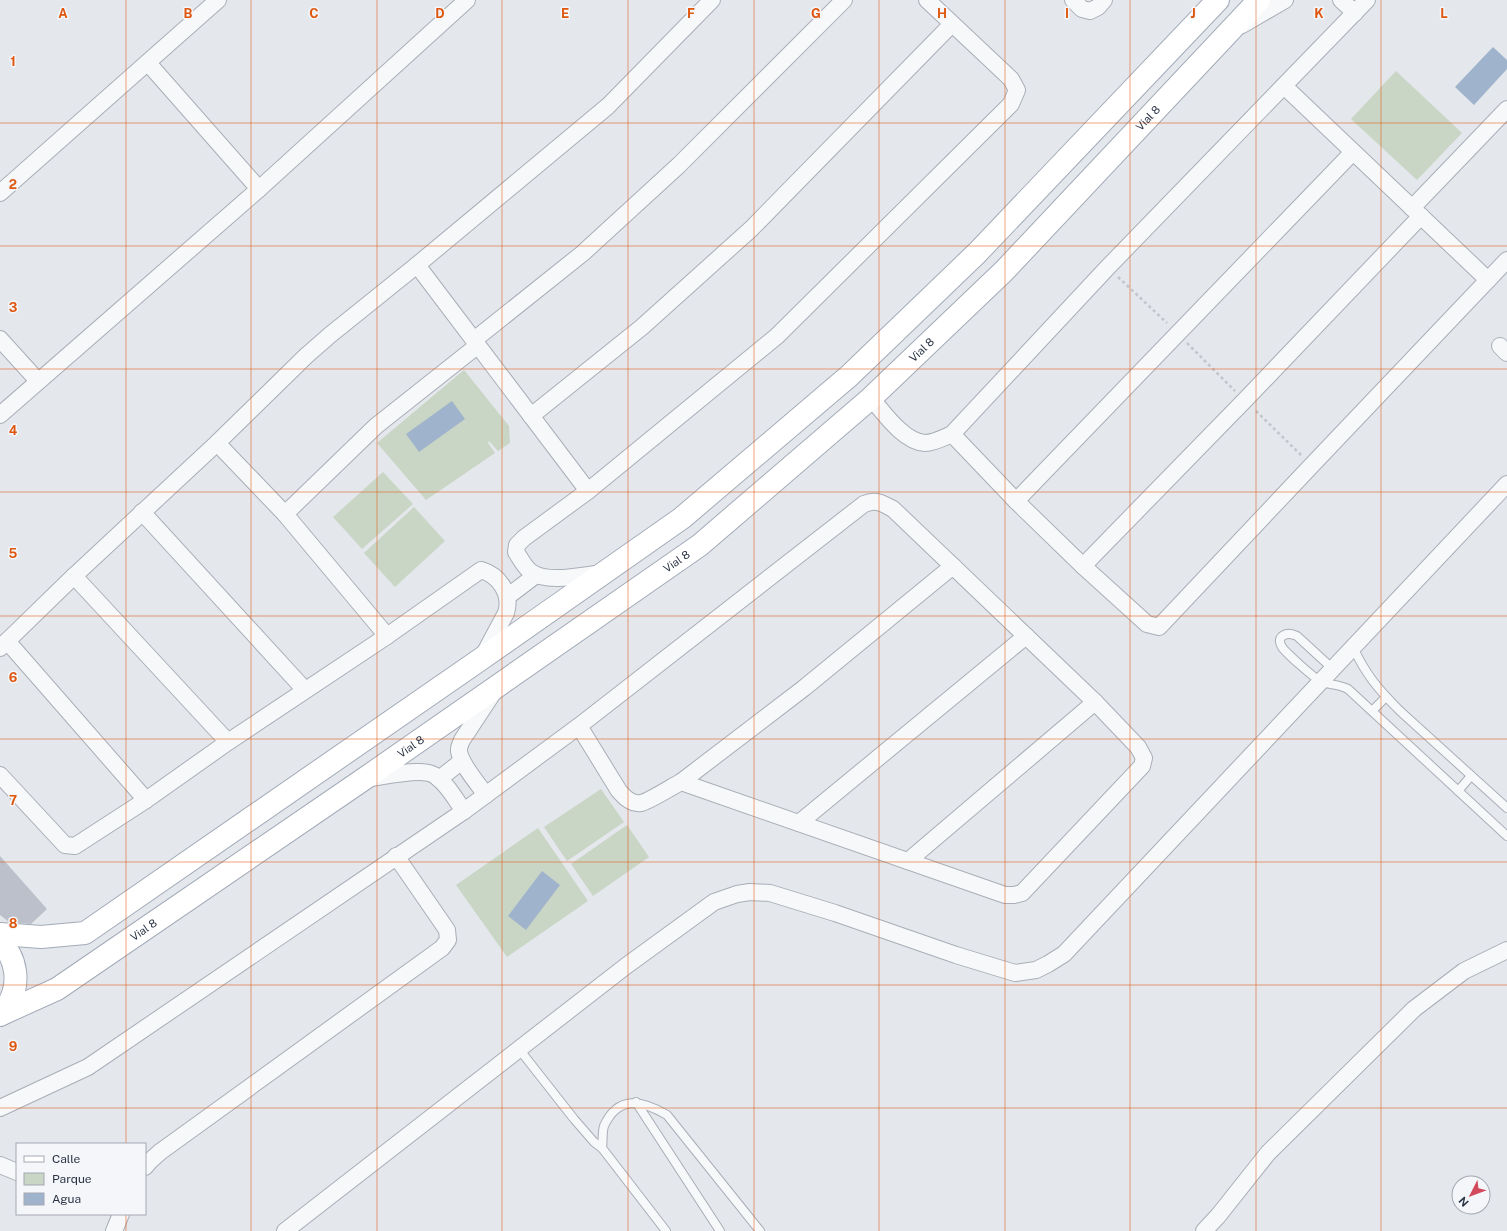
<svg xmlns="http://www.w3.org/2000/svg" width="1507" height="1231" font-family="'Public Sans',sans-serif">
  <rect width="100%" height="100%" fill="#e4e7ec"/>
  <g fill="#c9d6c5">
    <polygon points="1396,71 1462,133 1417,180 1351,119"/>
    <polygon points="464,370 509,426 510,443 498,451 489,441 488,443 495,453 426,500 377,443"/>
    <polygon points="383,472 413,504 362,549 333,517"/>
    <polygon points="414,507 445,541 395,587 364,553"/>
    <polygon points="601,789 624,822 567,861 544,827"/>
    <polygon points="627,825 649,857 593,896 571,864"/>
    <polygon points="538,828 588,901 507,957 456,885"/>
  </g>
  <g fill="#9fb4cc">
    <polygon points="1493,47 1507,60 1507,69 1474,105 1455,87"/>
    <polygon points="452,401 465,419 419,452 406,434"/>
    <polygon points="542,871 560,885 526,930 508,916"/>
  </g>
  <polygon fill="#bbc0ca" points="0,856 47,909 31,924 9,922 0,915"/>
  <g fill="none" stroke-linecap="round" stroke-linejoin="round">
    <g stroke="#a9aeb7" stroke-width="10">
      <g id="service">
        <path d="M1353,647C1366,675 1378,689 1400,711L1507,808"/>
        <path d="M1333,669L1297,636C1287,631 1275,636 1282,647C1286,653 1315,679 1322,682C1331,685 1338,684 1348,689L1507,836"/>
        <polyline points="1372,711 1386,697"/>
        <polyline points="1458,791 1471,776"/>
        <polyline points="519,1049 574,1119 594,1142 602,1148 666,1231"/>
        <polyline points="636,1102 720,1231"/>
        <path d="M602,1148C603,1142 602,1132 604,1126C618,1095 642,1100 667,1115L760,1231"/>
      </g>
    </g>
    <g stroke="#a9aeb7" stroke-width="18">
      <g id="minor">
        <polyline points="1073,0 1082,9 1090,11 1098,7 1104,0"/>
        <polyline points="1341,0 1355,13"/>
        <polyline points="1242,25 1285,0"/>
        <polyline points="148,63 259,189"/>
        <polyline points="1284,86 1488,280"/>
        <polyline points="0,193 218,0"/>
        <polyline points="1412,208 1507,109"/>
        <polyline points="417,265 588,491"/>
        <polyline points="0,339 38,381"/>
        <polyline points="474,340 583,253 679,165 844,0"/>
        <polyline points="1500,346 1507,353"/>
        <path d="M871,398C884,413 904,442 925,443C934,443 945,437 952,434L1108,267L1367,0"/>
        <polyline points="0,415 259,189 467,0"/>
        <polyline points="531,416 642,327 751,229 952,24"/>
        <polyline points="952,434 1016,501 1083,566 1147,624 1159,627 1312,465 1507,260"/>
        <polyline points="217,443 285,514 387,636"/>
        <polyline points="1016,501 1353,152"/>
        <polyline points="142,512 305,690"/>
        <polyline points="285,514 376,426 477,346"/>
        <polyline points="1083,566 1245,400 1421,216"/>
        <path d="M603,573C583,575 548,584 531,572C525,568 520,558 516,552L517,545L524,538L588,491L777,336L1011,104L1017,90L1011,79L927,0"/>
        <polyline points="74,576 228,742"/>
        <polyline points="507,597 536,575"/>
        <polyline points="7,641 146,800"/>
        <polyline points="0,648 74,576 217,443 306,356 330,335 417,265 608,106 712,0"/>
        <path d="M0,775L65,845L75,846L146,800L228,742L387,636L481,570C499,575 512,594 506,613L483,656"/>
        <path d="M366,779C382,777 421,767 434,775C447,783 455,799 464,811"/>
        <polyline points="439,779 462,761"/>
        <polyline points="681,782 804,688 953,566"/>
        <path d="M486,795C479,785 458,761 459,749C459,746 461,743 462,740L493,693"/>
        <polyline points="799,823 1026,636"/>
        <polyline points="908,861 1095,702"/>
        <path d="M0,1108L88,1067L464,811L579,726L864,504C876,499 882,503 893,509L1095,702L1138,747L1144,758L1142,766L1022,893L1014,895H1005L681,782C673,786 648,802 641,803C632,805 624,797 619,791L579,726"/>
        <polyline points="0,1165 17,1172"/>
        <polyline points="145,1167 150,1161 160,1152 442,948 448,940 447,930 396,856"/>
        <polyline points="114,1231 121,1214"/>
        <polyline points="285,1231 626,966 714,902 737,894 750,892 770,893 835,913 956,955 1015,973 1036,970 1048,964 1064,954 1507,484"/>
        <polyline points="1204,1231 1218,1216 1268,1153 1414,1009 1464,971 1507,950"/>
      </g>
    </g>
    <g stroke="#a3abb8" stroke-width="24">
      <g id="primary">
        <polyline points="0,934 41,937 85,933 481,659 682,518 849,376 977,253 1218,0"/>
        <path d="M0,942C17,958 20,983 9,1003C7,1008 5,1013 0,1015"/>
        <path id="s1" d="M4,1013L57,989L364,779L700,545L871,398L1004,271L1259,0"/>
      </g>
    </g>
    <g stroke="#c2c5cb" stroke-width="2.5" stroke-dasharray="3 3" stroke-linecap="butt">
      <polyline points="1118,277 1167,323"/>
      <polyline points="1187,343 1235,391"/>
      <polyline points="1256,411 1301,455"/>
    </g>
    <use href="#service" stroke="#f7f8fa" stroke-width="8"/>
    <use href="#minor" stroke="#f7f8fa" stroke-width="16"/>
    <use href="#primary" stroke="#fff" stroke-width="22"/>
  </g>
  <path fill="none" stroke="#df570f" stroke-width="1" stroke-opacity="0.55" d="M126,0V1144M251,0V1231M377,0V1231M502,0V1231M628,0V1231M754,0V1231M879,0V1231M1005,0V1231M1130,0V1231M1256,0V1231M1381,0V1231M0,123H1507M0,246H1507M0,369H1507M0,492H1507M0,616H1507M0,739H1507M0,862H1507M0,985H1507M0,1108H1507M126,1214V1231"/>
  <g text-anchor="middle" stroke-width="3" stroke-linejoin="round" paint-order="stroke">
    <g font-size="11" fill="#2b3445" stroke="#f4f6f9">
      <text dy="4" stroke="none"><textPath href="#s1" startOffset="1459">Vial 8</textPath></text>
      <text dy="4" stroke="none"><textPath href="#s1" startOffset="1135">Vial 8</textPath></text>
      <text dy="4" stroke="none"><textPath href="#s1" startOffset="811">Vial 8</textPath></text>
      <text dy="4" stroke="none"><textPath href="#s1" startOffset="487">Vial 8</textPath></text>
      <text dy="4" stroke="none"><textPath href="#s1" startOffset="163">Vial 8</textPath></text>
    </g>
  </g>
  <g font-size="13" text-anchor="middle" font-weight="bold" fill="#df570f" stroke="#f4f6f9" stroke-width="3" stroke-linejoin="round" paint-order="stroke">
    <text x="63" y="18">A</text>
    <text x="188" y="18">B</text>
    <text x="314" y="18">C</text>
    <text x="440" y="18">D</text>
    <text x="565" y="18">E</text>
    <text x="691" y="18">F</text>
    <text x="816" y="18">G</text>
    <text x="942" y="18">H</text>
    <text x="1067" y="18">I</text>
    <text x="1193" y="18">J</text>
    <text x="1319" y="18">K</text>
    <text x="1444" y="18">L</text>
    <text x="13" y="66">1</text>
    <text x="13" y="189">2</text>
    <text x="13" y="312">3</text>
    <text x="13" y="435">4</text>
    <text x="13" y="558">5</text>
    <text x="13" y="682">6</text>
    <text x="13" y="805">7</text>
    <text x="13" y="928">8</text>
    <text x="13" y="1051">9</text>
  </g>
  <rect x="16" y="1143" width="130" height="72" fill="#f4f6f9" stroke="#a4a8b1"/>
  <rect x="24" y="1156" width="20" height="6" fill="#ffffff" stroke="#a4a8b1"/>
  <text x="52" y="1163" font-size="12" fill="#2b3445">Calle</text>
  <rect x="24" y="1173" width="20" height="12" fill="#c9d6c5" stroke="#a4a8b1"/>
  <text x="52" y="1183" font-size="12" fill="#2b3445">Parque</text>
  <rect x="24" y="1193" width="20" height="12" fill="#9fb4cc" stroke="#a4a8b1"/>
  <text x="52" y="1203" font-size="12" fill="#2b3445">Agua</text>
  <g transform="translate(1471 1195) rotate(228)"><circle r="19" fill="#f4f6f9" stroke="#a4a8b1"/>
  <path d="M0-3L7 15L0 10L-7 15Z" fill="#d1495b"/>
  <text y="-6" font-size="11" font-weight="bold" text-anchor="middle" fill="#2b3445">N</text>
  </g>
</svg>
